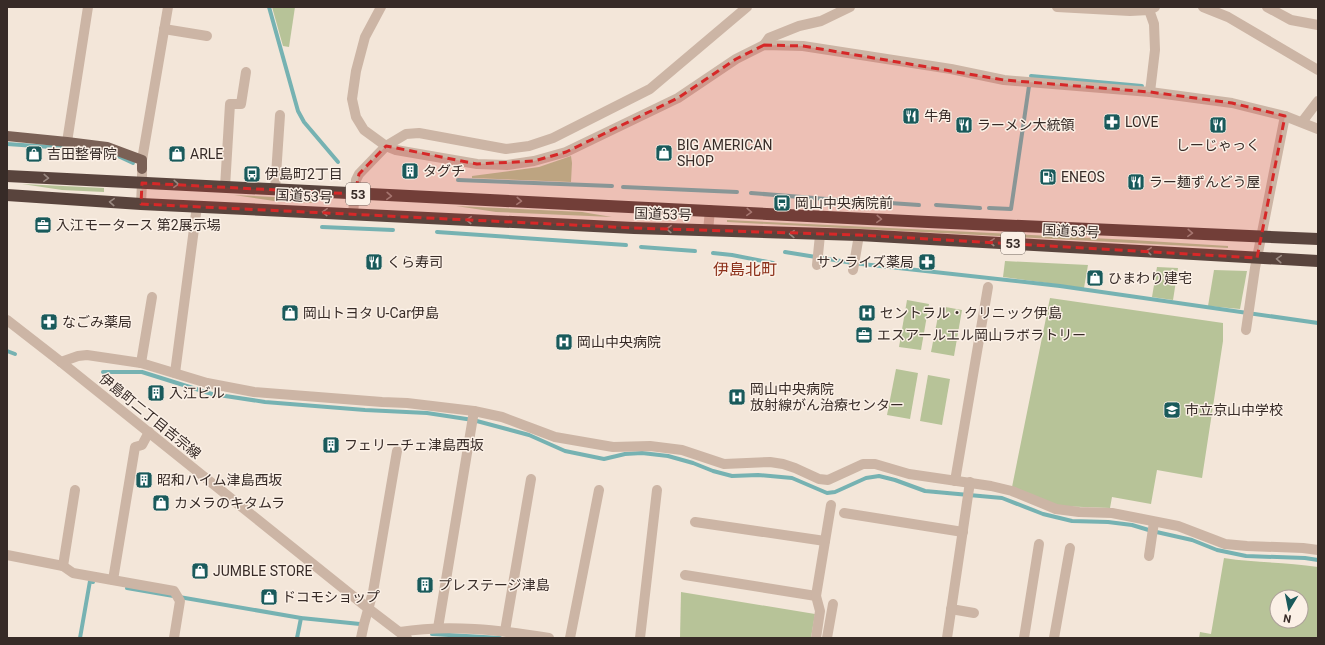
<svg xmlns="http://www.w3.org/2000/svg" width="1325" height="645" font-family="Roboto,'Noto Sans JP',sans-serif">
  <rect width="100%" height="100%" fill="#f3e6d9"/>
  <g fill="#b7c398" fill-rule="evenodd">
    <polygon points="272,7 295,7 289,47 283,46"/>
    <polygon points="571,156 572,163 571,182 472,178 472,176 539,167"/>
    <polygon points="22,184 104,188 104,192 62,190"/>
    <polygon points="234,195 316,199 316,203 274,201"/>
    <polygon points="456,206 582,212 612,217 496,212"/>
    <polygon points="727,220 1132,240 1228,246 1228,248 727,222"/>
    <polygon points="1005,261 1088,265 1084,288 1003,277"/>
    <polygon points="1157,267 1178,268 1173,300 1152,297"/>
    <polygon points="1214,270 1247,271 1240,309 1208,306"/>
    <polygon points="1050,298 1223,323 1223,341 1202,478 1157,470 1151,504 1112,497 1110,508 1057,506 1012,487"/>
    <polygon points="907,300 929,304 921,350 899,347"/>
    <polygon points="940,306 962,310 954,356 931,352"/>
    <polygon points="896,369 918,373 910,419 887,415"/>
    <polygon points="928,375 950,379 942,425 920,421"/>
    <path d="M1224,558C1255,563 1287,562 1318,567V638H1199L1200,632L1211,634ZM1277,597H1301V621H1277Z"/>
    <polygon points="681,592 815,614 811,638 680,638"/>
  </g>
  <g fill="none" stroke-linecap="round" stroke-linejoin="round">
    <g stroke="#76b2b2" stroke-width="4">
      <polyline points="269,7 298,111 304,122 338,162"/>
      <polyline points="1031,76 1142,86"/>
      <polyline points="7,144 80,149"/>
      <polyline points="118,156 133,163"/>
      <polyline points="458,180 612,186"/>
      <polyline points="623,187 737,192"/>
      <polyline points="751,193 851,201"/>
      <polyline points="861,201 919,205"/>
      <polyline points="936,205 980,208"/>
      <polyline points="989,208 1011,209 1029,86"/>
      <polyline points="322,227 393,230"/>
      <polyline points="437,232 626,245"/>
      <polyline points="641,247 695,251"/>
      <polyline points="785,252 853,263 1060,286 1318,323"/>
      <polyline points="713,253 732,255 773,263"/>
      <polyline points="7,351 15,354"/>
      <polyline points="103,372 142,372 212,394 265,402 365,410 427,413 473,420 529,435 565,451 604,459 625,454 642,453 668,456 693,463 713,471 732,476 758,475 792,478 827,493 835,492 866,478 879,476 895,480 925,491 1002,498 1043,514 1072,521 1108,522 1132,525 1152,531 1192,540 1217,550 1246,556 1305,558 1318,560"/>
      <polyline points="127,588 301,618 360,624"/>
      <polyline points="432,634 500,638"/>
      <polyline points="80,638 90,581 93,582"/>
      <polyline points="297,638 301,618"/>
    </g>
    <g stroke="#ccb5a5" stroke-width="10">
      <polyline points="381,7 365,37 356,71 352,99 356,117 364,130 386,146 406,134 419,133 506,149 529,146 553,138 650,89 747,7"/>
      <polyline points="1057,7 1130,11 1149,10 1155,7"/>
      <polyline points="1148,7 1154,24 1155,50 1150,92"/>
      <polyline points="1203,7 1228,17 1318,70"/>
      <polyline points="1267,7 1291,20 1318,25"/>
      <polyline points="164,29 207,36"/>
      <polyline points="764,45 769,38 799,26 821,21 850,7"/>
      <polyline points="1302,122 1318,101"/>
      <polyline points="67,142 88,7"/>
      <polyline points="142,160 168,7"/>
      <polyline points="225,187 230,104 241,104 246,72"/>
      <polyline points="275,190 280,115"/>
      <polyline points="141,204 142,183 142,169"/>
      <polyline points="353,214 356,180 359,174 386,146 396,150 477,164 507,165 534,161 566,152 678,98 736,59 764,45 803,46 951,69 1004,80 1150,92 1232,103 1285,116 1318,129"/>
      <polyline points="708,231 710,210"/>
      <polyline points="817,265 820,235"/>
      <polyline points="853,270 859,235"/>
      <polyline points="7,320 61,362 369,609 407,638"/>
      <polyline points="1246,330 1255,268 1285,116"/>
      <polyline points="61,362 78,356 87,355 141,363 207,383 254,392 382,402 407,403 474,411 502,417 555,437 613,447 650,446 682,450 724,464 770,462 783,464 795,468 819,479 828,480 863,464 875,464 909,474 991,486 1012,491 1056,509 1079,512 1112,513 1178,526 1225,544 1247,546 1303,548 1318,550"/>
      <polyline points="141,363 152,297"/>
      <polyline points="175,373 197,206"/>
      <polyline points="955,481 988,287"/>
      <polyline points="844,513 963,532"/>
      <polyline points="695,522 825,541"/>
      <polyline points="7,555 63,566 73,573 174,591 180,601 174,638"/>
      <polyline points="1149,556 1154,522"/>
      <polyline points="63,566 75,490"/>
      <polyline points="685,575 816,596 820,611 816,638"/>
      <polyline points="113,580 135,447 142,445 149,432"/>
      <polyline points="816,596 831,505"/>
      <polyline points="951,609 974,613"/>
      <polyline points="438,628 474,411"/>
      <polyline points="505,631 531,479"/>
      <path d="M400,632C449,624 500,630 549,638"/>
      <polyline points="361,638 364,624 373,592 397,451"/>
      <polyline points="570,638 599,490"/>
      <polyline points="640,638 657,490"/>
      <polyline points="827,638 833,604"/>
      <polyline points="947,638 970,482"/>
      <polyline points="1024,638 1039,544"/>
      <polyline points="1054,638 1070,548"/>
    </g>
    <polyline stroke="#7a6156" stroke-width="10" points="7,136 67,142 107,147 142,160 142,169"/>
    <g stroke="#59443d" stroke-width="12">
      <polyline points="7,176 928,222 1318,239"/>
      <polyline points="7,195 141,204 634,228 859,235 1318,261"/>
    </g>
  </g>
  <defs><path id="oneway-chevron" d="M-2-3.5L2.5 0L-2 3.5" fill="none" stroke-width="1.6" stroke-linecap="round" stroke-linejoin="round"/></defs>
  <g stroke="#9a8981">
    <use href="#oneway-chevron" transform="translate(46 178) rotate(3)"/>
    <use href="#oneway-chevron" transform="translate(176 184) rotate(3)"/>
    <use href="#oneway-chevron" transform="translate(389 196) rotate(2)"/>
    <use href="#oneway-chevron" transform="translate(519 201) rotate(3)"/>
    <use href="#oneway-chevron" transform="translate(112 202) rotate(-177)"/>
    <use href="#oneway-chevron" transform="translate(325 212) rotate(-177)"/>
    <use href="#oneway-chevron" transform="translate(749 212) rotate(3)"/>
    <use href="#oneway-chevron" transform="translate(879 219) rotate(3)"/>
    <use href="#oneway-chevron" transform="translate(469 220) rotate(-177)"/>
    <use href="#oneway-chevron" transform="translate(669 229) rotate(-178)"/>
    <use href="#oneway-chevron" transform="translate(1190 233) rotate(3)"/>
    <use href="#oneway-chevron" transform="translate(792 234) rotate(-178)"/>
    <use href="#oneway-chevron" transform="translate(992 242) rotate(-177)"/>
    <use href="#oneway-chevron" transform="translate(1149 251) rotate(-176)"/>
    <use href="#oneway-chevron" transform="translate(1279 259) rotate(-176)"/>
  </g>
  <path fill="#d62828" fill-opacity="0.2" stroke="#d62828" stroke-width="3" stroke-dasharray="8 5" stroke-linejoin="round" d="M764,45L803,46L1004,80L1150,92L1232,103L1285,116L1257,258L859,235L634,228L141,204L142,183L355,194L359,174L386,146L477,164L534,161L566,152L678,98L736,59Z"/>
  <defs>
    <g id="restaurant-square" transform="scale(0.9)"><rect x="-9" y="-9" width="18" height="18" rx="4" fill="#195a5b" stroke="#fbf0e6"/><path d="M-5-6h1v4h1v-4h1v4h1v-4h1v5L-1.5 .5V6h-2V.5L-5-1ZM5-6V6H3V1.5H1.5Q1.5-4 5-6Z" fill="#fff"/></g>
    <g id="pharmacy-square" transform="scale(0.9)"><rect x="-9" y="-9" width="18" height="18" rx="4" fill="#195a5b" stroke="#fbf0e6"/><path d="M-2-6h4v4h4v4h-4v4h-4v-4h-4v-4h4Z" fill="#fff"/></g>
    <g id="shop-square" transform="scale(0.9)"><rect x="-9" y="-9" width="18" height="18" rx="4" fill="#195a5b" stroke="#fbf0e6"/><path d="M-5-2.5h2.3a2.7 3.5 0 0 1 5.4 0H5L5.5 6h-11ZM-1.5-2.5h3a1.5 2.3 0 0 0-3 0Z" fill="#fff"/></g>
    <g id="building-square" transform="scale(0.9)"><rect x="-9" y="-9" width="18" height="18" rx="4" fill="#195a5b" stroke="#fbf0e6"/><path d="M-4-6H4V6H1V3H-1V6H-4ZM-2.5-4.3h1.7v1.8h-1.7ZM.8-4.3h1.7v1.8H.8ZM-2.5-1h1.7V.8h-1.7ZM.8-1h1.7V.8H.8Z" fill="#fff"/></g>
    <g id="bus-square" transform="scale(0.9)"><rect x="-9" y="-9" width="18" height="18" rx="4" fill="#195a5b" stroke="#fbf0e6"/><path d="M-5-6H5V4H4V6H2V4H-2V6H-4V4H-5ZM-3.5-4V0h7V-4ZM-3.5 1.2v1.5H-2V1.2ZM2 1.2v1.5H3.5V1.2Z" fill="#fff"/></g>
    <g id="fuel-square" transform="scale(0.9)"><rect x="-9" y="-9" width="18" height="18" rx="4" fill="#195a5b" stroke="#fbf0e6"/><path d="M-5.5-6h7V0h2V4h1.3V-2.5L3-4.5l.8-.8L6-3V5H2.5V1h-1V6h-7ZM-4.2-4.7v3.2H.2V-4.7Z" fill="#fff"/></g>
    <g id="office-square" transform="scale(0.9)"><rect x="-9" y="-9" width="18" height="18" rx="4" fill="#195a5b" stroke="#fbf0e6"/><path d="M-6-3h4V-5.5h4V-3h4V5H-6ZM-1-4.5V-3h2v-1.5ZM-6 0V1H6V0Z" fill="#fff"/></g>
    <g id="hospital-square" transform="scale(0.9)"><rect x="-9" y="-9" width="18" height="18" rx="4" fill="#195a5b" stroke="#fbf0e6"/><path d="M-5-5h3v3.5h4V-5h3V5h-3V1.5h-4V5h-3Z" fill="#fff"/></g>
    <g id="school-square" transform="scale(0.9)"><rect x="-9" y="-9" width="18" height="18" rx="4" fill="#195a5b" stroke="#fbf0e6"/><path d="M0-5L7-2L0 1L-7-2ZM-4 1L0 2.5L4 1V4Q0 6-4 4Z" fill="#fff"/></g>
  </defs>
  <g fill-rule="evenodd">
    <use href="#restaurant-square" x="911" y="116"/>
    <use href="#pharmacy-square" x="1112" y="122"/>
    <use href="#restaurant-square" x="964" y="125"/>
    <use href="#restaurant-square" x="1218" y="125"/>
    <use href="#shop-square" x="664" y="153"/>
    <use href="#shop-square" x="34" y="154"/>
    <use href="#shop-square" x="177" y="154"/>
    <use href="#building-square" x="410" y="171"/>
    <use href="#bus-square" x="252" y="174"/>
    <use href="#fuel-square" x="1048" y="177"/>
    <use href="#restaurant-square" x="1136" y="182"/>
    <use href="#bus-square" x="782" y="203"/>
    <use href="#office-square" x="43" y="225"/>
    <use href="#restaurant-square" x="374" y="262"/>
    <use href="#pharmacy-square" x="927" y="262"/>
    <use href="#shop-square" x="1095" y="278"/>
    <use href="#shop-square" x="290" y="313"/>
    <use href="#hospital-square" x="867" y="313"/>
    <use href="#pharmacy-square" x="49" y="322"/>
    <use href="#office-square" x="864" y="335"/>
    <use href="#hospital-square" x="564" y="342"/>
    <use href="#building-square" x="156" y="393"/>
    <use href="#hospital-square" x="737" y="397"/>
    <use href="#school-square" x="1172" y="410"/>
    <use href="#building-square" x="331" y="445"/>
    <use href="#building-square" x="144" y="480"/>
    <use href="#shop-square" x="161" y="503"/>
    <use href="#shop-square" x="200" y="571"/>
    <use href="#building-square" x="425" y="585"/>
    <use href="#shop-square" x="269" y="597"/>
  </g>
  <g text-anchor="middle" stroke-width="3" stroke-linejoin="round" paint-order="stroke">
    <g fill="#fbf0e6" stroke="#726660" stroke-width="1">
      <rect x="346" y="183" width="24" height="22" rx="3"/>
      <rect x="1001" y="232" width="24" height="22" rx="3"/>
    </g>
    <g font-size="13" font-weight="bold" fill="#372b27">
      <text x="358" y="199">53</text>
      <text x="1013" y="248">53</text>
    </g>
    <g font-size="14" fill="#372b27" stroke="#fbf0e6" text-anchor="start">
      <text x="924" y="121">牛角</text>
      <text x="1125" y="127">LOVE</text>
      <text x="977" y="130">ラーメン大統領</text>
      <text x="677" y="150">BIG AMERICAN<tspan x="677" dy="16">SHOP</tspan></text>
      <text x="1218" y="150" text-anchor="middle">しーじゃっく</text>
      <text x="47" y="159">吉田整骨院</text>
      <text x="190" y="159">ARLE</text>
      <text x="423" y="176">タグチ</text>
      <text x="265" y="179">伊島町2丁目</text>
      <text x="1061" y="182">ENEOS</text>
      <text x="1149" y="187">ラー麺ずんどう屋</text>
      <text x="795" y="208">岡山中央病院前</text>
      <text x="56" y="230">入江モータース 第2展示場</text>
      <text x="387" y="267">くら寿司</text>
      <text x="914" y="267" text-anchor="end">サンライズ薬局</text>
      <text x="1108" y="283">ひまわり建宅</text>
      <text x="303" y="318">岡山トヨタ U-Car伊島</text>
      <text x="880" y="318">セントラル・クリニック伊島</text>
      <text x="62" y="327">なごみ薬局</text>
      <text x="877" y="340">エスアールエル岡山ラボラトリー</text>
      <text x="577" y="347">岡山中央病院</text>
      <text x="750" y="394">岡山中央病院<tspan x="750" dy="16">放射線がん治療センター</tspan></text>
      <text x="169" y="398">入江ビル</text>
      <text x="1185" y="415">市立京山中学校</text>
      <text x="344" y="450">フェリーチェ津島西坂</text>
      <text x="157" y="485">昭和ハイム津島西坂</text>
      <text x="174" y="508">カメラのキタムラ</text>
      <text x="213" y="576">JUMBLE STORE</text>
      <text x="438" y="590">プレステージ津島</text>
      <text x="282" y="602">ドコモショップ</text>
    </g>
    <g font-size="14" fill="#372b27" stroke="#fbf0e6">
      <text transform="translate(304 196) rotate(3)" y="5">国道53号</text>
      <text transform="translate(663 214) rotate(2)" y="5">国道53号</text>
      <text transform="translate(1071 231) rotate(3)" y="5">国道53号</text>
      <text transform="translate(150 416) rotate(39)" y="5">伊島町二丁目吉宗線</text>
    </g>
    <g font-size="16" fill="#8c301a" stroke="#fbf0e6">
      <text x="745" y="275">伊島北町</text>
    </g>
  </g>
  <rect width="1325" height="645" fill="none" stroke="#372b27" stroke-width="16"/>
  <g transform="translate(1289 609) rotate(190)"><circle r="19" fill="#fbf0e6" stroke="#ada19a"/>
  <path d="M0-3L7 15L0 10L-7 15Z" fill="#195a5b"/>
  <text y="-6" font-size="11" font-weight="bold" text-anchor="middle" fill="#372b27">N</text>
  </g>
</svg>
